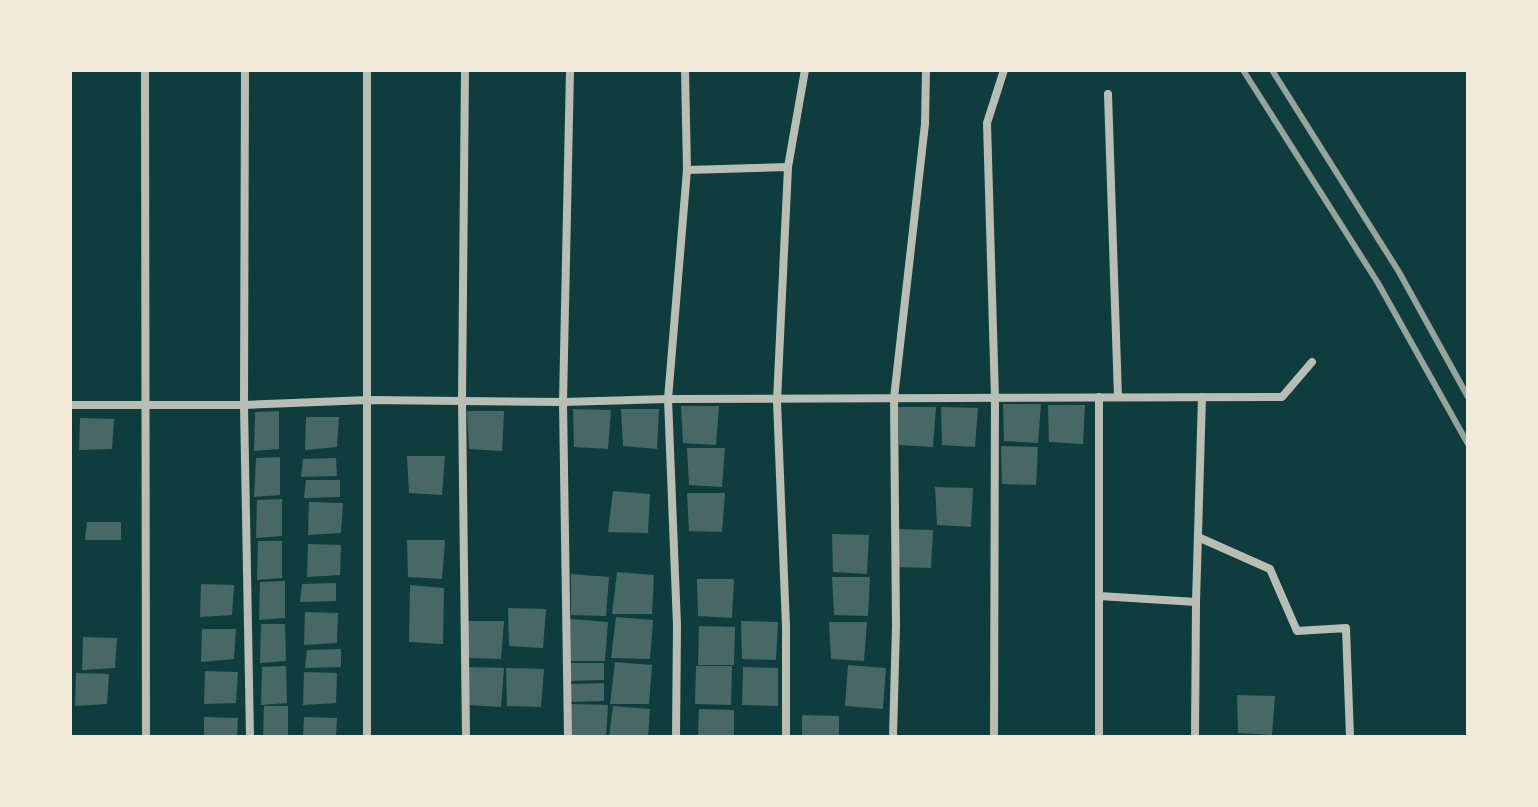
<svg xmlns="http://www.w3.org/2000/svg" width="1538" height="807" font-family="'Work Sans',sans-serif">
  <rect width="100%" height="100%" fill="#0f3d3e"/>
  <g fill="#486865">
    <polygon points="1003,404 1041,404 1038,443 1004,441"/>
    <polygon points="1048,405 1085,405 1083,444 1049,442"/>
    <polygon points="681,406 719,406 716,445 683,443"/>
    <polygon points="898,407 936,407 933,447 899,445"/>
    <polygon points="941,407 978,408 975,447 942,445"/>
    <polygon points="573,409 611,410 608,449 574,447"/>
    <polygon points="621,409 659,409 657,449 623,446"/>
    <polygon points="279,411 279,449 254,451 255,412"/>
    <polygon points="467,411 504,411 502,451 469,449"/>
    <polygon points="306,417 339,417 337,447 305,450"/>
    <polygon points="80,418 114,419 112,449 79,450"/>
    <polygon points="1001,446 1038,447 1036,485 1002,484"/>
    <polygon points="687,448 725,448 722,487 689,485"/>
    <polygon points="407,456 445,456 442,495 409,493"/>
    <polygon points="280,457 280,495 254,497 256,458"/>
    <polygon points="336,458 337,476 301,477 303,459"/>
    <polygon points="306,480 340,480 340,497 304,498"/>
    <polygon points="935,487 973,488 971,527 937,525"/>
    <polygon points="613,491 650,494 648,533 608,532"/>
    <polygon points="687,493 725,493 722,532 689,531"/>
    <polygon points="282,499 282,536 256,538 257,500"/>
    <polygon points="309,502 343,503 341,533 308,535"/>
    <polygon points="87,522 121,522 121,540 85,540"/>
    <polygon points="896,529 933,530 931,568 897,567"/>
    <polygon points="832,534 869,535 867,574 833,572"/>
    <polygon points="407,540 445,540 442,579 408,577"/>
    <polygon points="258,541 282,541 282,578 257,580"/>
    <polygon points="308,544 341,545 340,575 307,577"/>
    <polygon points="617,572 654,575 652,614 612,614"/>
    <polygon points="571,574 609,577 606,616 571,615"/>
    <polygon points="832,577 870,577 868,616 834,615"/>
    <polygon points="697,579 734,579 732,618 698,616"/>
    <polygon points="285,581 285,618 259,620 260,582"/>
    <polygon points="336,583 336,601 300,602 302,584"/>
    <polygon points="201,584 234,585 232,615 200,617"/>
    <polygon points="410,585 444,588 443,644 409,642"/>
    <polygon points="508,608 546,609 543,648 509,646"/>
    <polygon points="305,612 338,613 337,643 304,645"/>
    <polygon points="616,617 653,620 650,659 611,658"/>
    <polygon points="570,619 608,622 605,661 570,661"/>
    <polygon points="466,621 504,621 501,659 467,658"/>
    <polygon points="741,621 778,622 776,660 742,659"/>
    <polygon points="829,622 867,622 864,661 831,659"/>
    <polygon points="261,624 285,624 286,661 260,663"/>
    <polygon points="699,626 735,627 734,665 698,665"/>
    <polygon points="202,629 236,629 234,659 201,662"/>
    <polygon points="83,637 117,638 115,668 82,670"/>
    <polygon points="341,649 341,667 305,668 307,650"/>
    <polygon points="615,662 652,665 649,704 610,704"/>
    <polygon points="571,663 604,663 604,680 569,681"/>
    <polygon points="848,665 886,668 883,709 845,706"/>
    <polygon points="286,666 287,703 261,705 262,667"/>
    <polygon points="696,666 732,666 731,705 695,704"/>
    <polygon points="466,667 504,668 501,707 468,705"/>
    <polygon points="743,667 778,668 778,706 742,705"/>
    <polygon points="506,668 544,669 541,707 507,706"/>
    <polygon points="205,671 238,672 236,703 204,704"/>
    <polygon points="304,672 337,673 336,703 303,705"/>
    <polygon points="76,673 109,674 107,704 75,706"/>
    <polygon points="604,683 604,701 568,702 570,684"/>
    <polygon points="1237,695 1275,696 1272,735 1238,733"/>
    <polygon points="570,704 608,705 606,737 572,737"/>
    <polygon points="264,706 288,706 288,737 263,737"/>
    <polygon points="613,706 650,709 648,737 609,737"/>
    <polygon points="699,709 734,710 734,737 698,737"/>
    <polygon points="802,715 839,716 839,737 802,737"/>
    <polygon points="204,717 238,718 237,737 204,737"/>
    <polygon points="304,717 337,718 336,737 303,737"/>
  </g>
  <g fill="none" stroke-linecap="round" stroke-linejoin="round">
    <g stroke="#b8beb3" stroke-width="8">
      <polyline points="145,70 146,737"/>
      <polyline points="245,70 244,405 250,737"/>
      <polyline points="367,70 367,737"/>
      <polyline points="465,70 462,400 466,737"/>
      <polyline points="1108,94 1118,397"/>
      <polyline points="788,167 805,70"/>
      <polyline points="687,170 788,167 777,401 786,626 786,737"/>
      <polyline points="70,405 244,405 368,400 563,402 668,399 1282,397 1312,362"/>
      <polyline points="1198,537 1270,569 1297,631 1346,628 1350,737"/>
      <polyline points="1099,596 1196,602 1202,397"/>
      <polyline points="568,737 563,402 570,70"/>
      <polyline points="676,737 677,625 668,399 687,170 685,70"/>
      <polyline points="893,737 896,626 894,398 925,124 926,70"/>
      <polyline points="994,737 995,398 987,123 1004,70"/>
      <polyline points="1099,737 1099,397"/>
      <polyline points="1195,737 1196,602"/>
    </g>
    <g stroke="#97a49c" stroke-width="6">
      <polyline points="1243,70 1378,283 1468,444"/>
      <polyline points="1272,70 1399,272 1468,397"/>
    </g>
  </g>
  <rect width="1538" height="807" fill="none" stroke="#f1e9da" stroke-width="144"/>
</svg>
